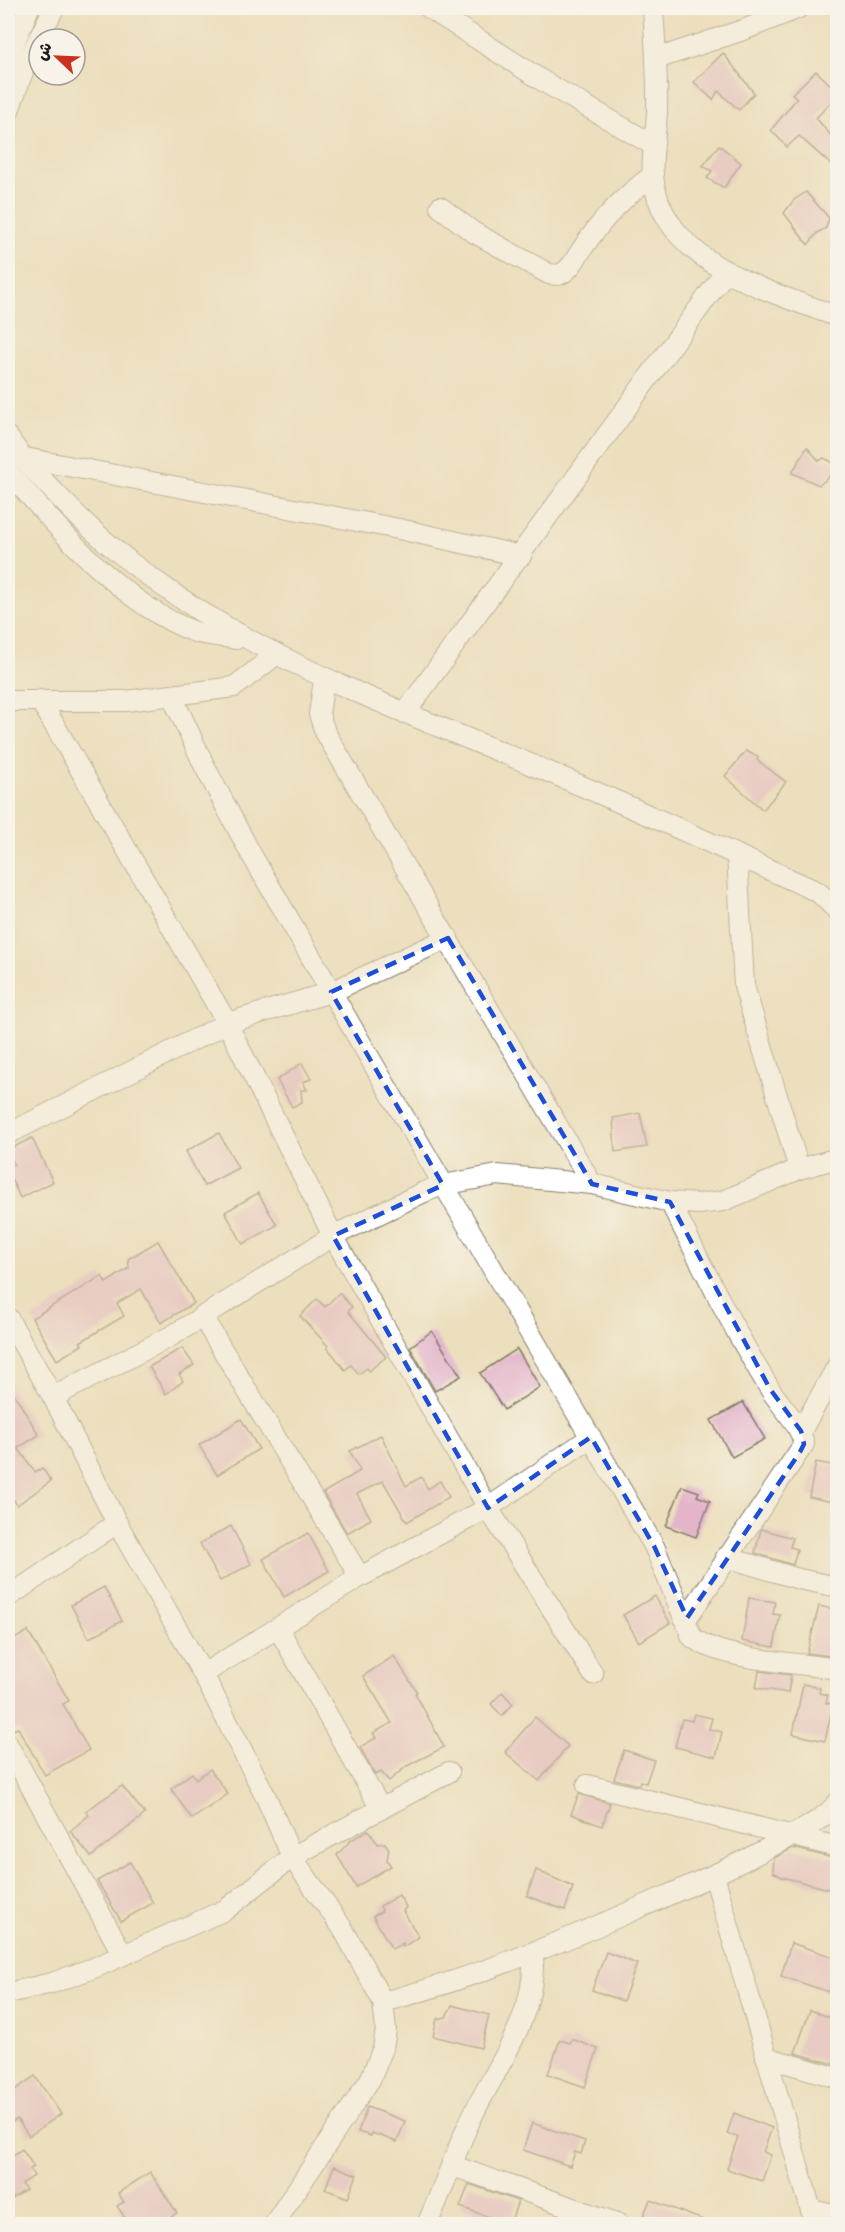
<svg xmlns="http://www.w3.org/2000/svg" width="845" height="2232" font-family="'Indie Flower','Playpen Sans Arabic',sans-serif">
  <rect width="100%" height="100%" fill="#f7f3e8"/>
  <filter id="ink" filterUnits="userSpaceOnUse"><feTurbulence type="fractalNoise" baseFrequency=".0167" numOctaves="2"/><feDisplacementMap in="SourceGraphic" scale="12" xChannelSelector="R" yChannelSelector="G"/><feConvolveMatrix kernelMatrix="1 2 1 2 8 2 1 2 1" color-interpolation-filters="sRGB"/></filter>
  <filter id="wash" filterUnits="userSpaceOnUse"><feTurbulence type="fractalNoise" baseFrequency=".008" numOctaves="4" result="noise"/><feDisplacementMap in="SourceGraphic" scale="24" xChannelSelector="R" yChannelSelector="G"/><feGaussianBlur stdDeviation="1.35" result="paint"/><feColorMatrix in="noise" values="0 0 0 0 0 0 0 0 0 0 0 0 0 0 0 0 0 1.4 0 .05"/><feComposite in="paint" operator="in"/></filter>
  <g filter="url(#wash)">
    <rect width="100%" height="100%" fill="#ecdfbd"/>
    <g id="blocks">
      <g fill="#e3b4ca">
        <polygon points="723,53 754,93 739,110 718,91 713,100 694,82"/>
        <polygon points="816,71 837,91 837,96 816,118 837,143 837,170 799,136 787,147 771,130 797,98 792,94"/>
        <polygon points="719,145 741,163 724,188 707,178 712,171 703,166"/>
        <polygon points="806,192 829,218 826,228 817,233 808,245 784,213 794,200"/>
        <polygon points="807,447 819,461 824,458 836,464 828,478 819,485 792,473"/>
        <polygon points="746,751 758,757 757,760 786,782 763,810 725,776"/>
        <polygon points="302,1063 311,1079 303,1082 307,1090 301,1090 302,1102 292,1107 277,1080"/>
        <polygon points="640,1113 647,1147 615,1152 613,1118"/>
        <polygon points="219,1133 238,1168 204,1186 186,1151"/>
        <polygon points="32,1138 53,1182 20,1198 8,1171 8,1167 14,1164 8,1150"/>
        <polygon points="258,1193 277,1225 243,1244 225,1212"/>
        <polygon points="158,1241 194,1303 161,1323 141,1289 117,1303 124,1316 80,1342 82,1345 57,1360 32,1318 102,1276 106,1283 129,1268 128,1259"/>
        <polygon points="339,1293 352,1307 348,1311 386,1357 369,1371 367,1368 359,1374 351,1365 345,1370 327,1347 328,1346 300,1316 317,1299 325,1307"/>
        <polygon points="432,1331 461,1376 435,1391 410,1347"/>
        <polygon points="182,1348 194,1365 179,1374 183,1381 166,1394 149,1367"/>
        <polygon points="517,1349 540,1387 504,1410 480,1373"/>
        <polygon points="8,1384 39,1435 18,1448 35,1472 42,1468 51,1481 17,1505 8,1491"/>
        <polygon points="743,1402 765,1439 732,1457 711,1420"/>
        <polygon points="241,1419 259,1449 217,1475 199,1445"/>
        <polygon points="381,1435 406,1486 421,1477 428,1489 440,1481 449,1497 407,1522 383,1481 357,1494 371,1519 347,1533 323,1493 360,1471 350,1451"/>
        <polygon points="816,1462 837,1466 837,1503 809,1497"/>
        <polygon points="682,1486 699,1492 697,1496 710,1501 696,1537 666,1526"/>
        <polygon points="231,1526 251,1564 220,1581 200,1543"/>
        <polygon points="761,1529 793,1538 790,1547 797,1549 793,1565 755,1553"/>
        <polygon points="308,1533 329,1571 284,1597 263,1559"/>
        <polygon points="104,1587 122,1621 89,1638 71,1605"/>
        <polygon points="655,1596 670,1623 639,1642 623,1615"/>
        <polygon points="749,1598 775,1602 773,1614 780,1615 774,1647 742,1641"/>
        <polygon points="819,1606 837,1610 837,1657 807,1653"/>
        <polygon points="28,1631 69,1701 63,1704 89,1750 45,1775 18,1728 13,1730 8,1720 8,1693 15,1689 8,1676 8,1643"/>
        <polygon points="394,1656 417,1692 415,1693 444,1747 407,1766 389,1781 381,1772 375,1775 360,1747 376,1738 373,1733 392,1723 363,1676"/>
        <polygon points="759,1671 791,1675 788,1693 756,1688"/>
        <polygon points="803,1684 820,1688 819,1693 828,1695 826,1703 833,1704 825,1741 793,1734"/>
        <polygon points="502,1692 513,1704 502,1716 491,1704"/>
        <polygon points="694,1714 712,1718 709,1729 722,1732 716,1757 675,1747 682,1719 692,1721"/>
        <polygon points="535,1717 568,1746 539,1781 505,1752"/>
        <polygon points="624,1750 654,1760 646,1783 640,1781 639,1785 614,1779"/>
        <polygon points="210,1769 228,1794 192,1819 171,1789 192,1773 196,1779"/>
        <polygon points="122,1786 145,1814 91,1857 70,1831 89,1815 86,1811"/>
        <polygon points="579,1794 610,1803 602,1826 571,1814"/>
        <polygon points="368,1830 378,1844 385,1843 389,1849 387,1860 391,1866 356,1887 337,1855 351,1840"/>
        <polygon points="793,1848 837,1859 837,1891 782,1877 773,1872 774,1858"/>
        <polygon points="130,1862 153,1903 121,1921 97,1881"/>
        <polygon points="536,1870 573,1887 565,1910 527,1896"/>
        <polygon points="399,1895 406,1907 403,1911 419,1937 403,1947 403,1943 392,1949 373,1916 382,1911 380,1906"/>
        <polygon points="791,1943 837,1958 837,1969 829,1992 781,1976"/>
        <polygon points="606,1952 637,1964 623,2001 592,1990"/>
        <polygon points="452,2005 489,2015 481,2048 433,2036 437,2019 446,2017"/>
        <polygon points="810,2010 837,2020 837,2065 795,2053"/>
        <polygon points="572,2039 598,2049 585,2087 548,2074 560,2040 570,2043"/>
        <polygon points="35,2076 61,2114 29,2136 17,2119 8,2125 8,2095"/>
        <polygon points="367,2107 405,2121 397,2142 372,2133 371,2136 358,2132"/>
        <polygon points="734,2113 772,2128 763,2152 771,2155 762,2181 727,2169 738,2137 727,2134"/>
        <polygon points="532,2123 585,2141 581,2154 575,2152 570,2166 523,2150"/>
        <polygon points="22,2149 34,2167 30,2169 34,2176 22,2184 26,2190 12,2199 8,2193 8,2158"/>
        <polygon points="334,2166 357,2175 348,2198 325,2189"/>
        <polygon points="150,2172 177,2213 169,2218 173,2224 129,2224 117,2206 124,2202 118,2193"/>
        <polygon points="469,2184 518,2201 510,2224 460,2207"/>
        <polygon points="650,2200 711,2223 710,2224 640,2224"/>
      </g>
    </g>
  </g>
  <g filter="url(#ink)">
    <use href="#blocks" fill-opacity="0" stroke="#847e6c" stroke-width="1.5"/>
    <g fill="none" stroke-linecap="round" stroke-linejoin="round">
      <g stroke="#847e6c" stroke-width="22">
        <g id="minor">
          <polyline points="429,8 546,83 653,145"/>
          <path d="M653,8C655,42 658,77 657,112C656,133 651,155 653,176C662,264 768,290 838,317"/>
          <polyline points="8,58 29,8"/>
          <polyline points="656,59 746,29 799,8"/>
          <polyline points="8,113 25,66 54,8"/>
          <path d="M440,207L473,232L549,274L558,275C569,272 574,261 580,252C602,219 621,199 653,175"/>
          <path d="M8,437C23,461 43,480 63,501C191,636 369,697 537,767C631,806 724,849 818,892L838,911"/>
          <polyline points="20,457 399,529 521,556"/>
          <path d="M8,471C56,527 124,606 195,632C208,636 223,636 236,639"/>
          <polyline points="324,680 319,714 325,732 592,1184"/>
          <path d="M172,696L205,767L251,854L654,1546L692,1637C719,1660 800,1663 838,1669"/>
          <polyline points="40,700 227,1023 333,1236 488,1508 593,1674"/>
          <polyline points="8,701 126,701 234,687 277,654"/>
          <polyline points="405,713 726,271"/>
          <polyline points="737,855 744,986 799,1169"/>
          <polyline points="8,1134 227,1023 331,992 448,938"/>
          <path d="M670,1202C702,1265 733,1330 770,1389C782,1408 799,1422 804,1444L687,1618"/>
          <polyline points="202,1316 360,1577"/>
          <polyline points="8,1318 53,1397 117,1523 203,1674 265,1795 292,1857 343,1929 383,2002 386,2030 383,2048 371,2078 274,2224"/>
          <polyline points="53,1397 173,1335 333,1236 424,1192 443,1185 497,1175 592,1184 670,1202 699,1204 723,1201 799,1169 838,1158"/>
          <polyline points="801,1431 838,1365"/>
          <polyline points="726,1557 799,1579 838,1587"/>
          <polyline points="8,1597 117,1523"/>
          <polyline points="278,1628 381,1809"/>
          <polyline points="203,1674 360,1577 488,1508 591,1437"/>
          <polyline points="8,1745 123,1955"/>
          <polyline points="587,1785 838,1847"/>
          <polyline points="714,1875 815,2224"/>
          <polyline points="8,1993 52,1983 96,1967 225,1910 292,1857 449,1772"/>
          <path d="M383,2002C470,1979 551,1947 634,1910C680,1890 726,1871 770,1847C791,1835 823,1822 838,1802"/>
          <polyline points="766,2057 838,2078"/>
          <polyline points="453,2166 619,2224"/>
          <polyline points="811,2210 838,2216"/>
          <path d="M427,2224C441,2194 452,2162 465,2132C490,2073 537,2021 533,1955"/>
        </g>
      </g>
      <use href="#minor" stroke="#fff" stroke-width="20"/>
    </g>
  </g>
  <path d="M0 0H845V2232H0ZM448,938L592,1184L670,1202L770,1389L801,1431L804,1444L800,1452L687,1618L654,1546L591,1437L488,1508L333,1236L443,1185L331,992Z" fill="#ecdfbd" fill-opacity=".55" fill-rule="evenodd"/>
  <path fill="none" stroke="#1d4ed8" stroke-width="4.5" stroke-dasharray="12 8" stroke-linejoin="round" d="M448,938L592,1184L670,1202L770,1389L801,1431L804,1444L800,1452L687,1618L654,1546L591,1437L488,1508L333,1236L443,1185L331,992Z"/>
  <rect width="845" height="2232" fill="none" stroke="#f7f3e8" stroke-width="30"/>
  <g transform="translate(57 57) rotate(293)"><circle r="28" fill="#f7f3e8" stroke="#9f9d96" stroke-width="1.5"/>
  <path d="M0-4.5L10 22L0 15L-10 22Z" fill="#c8321e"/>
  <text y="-9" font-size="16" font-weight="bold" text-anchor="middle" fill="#1c1c1c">ش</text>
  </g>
</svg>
